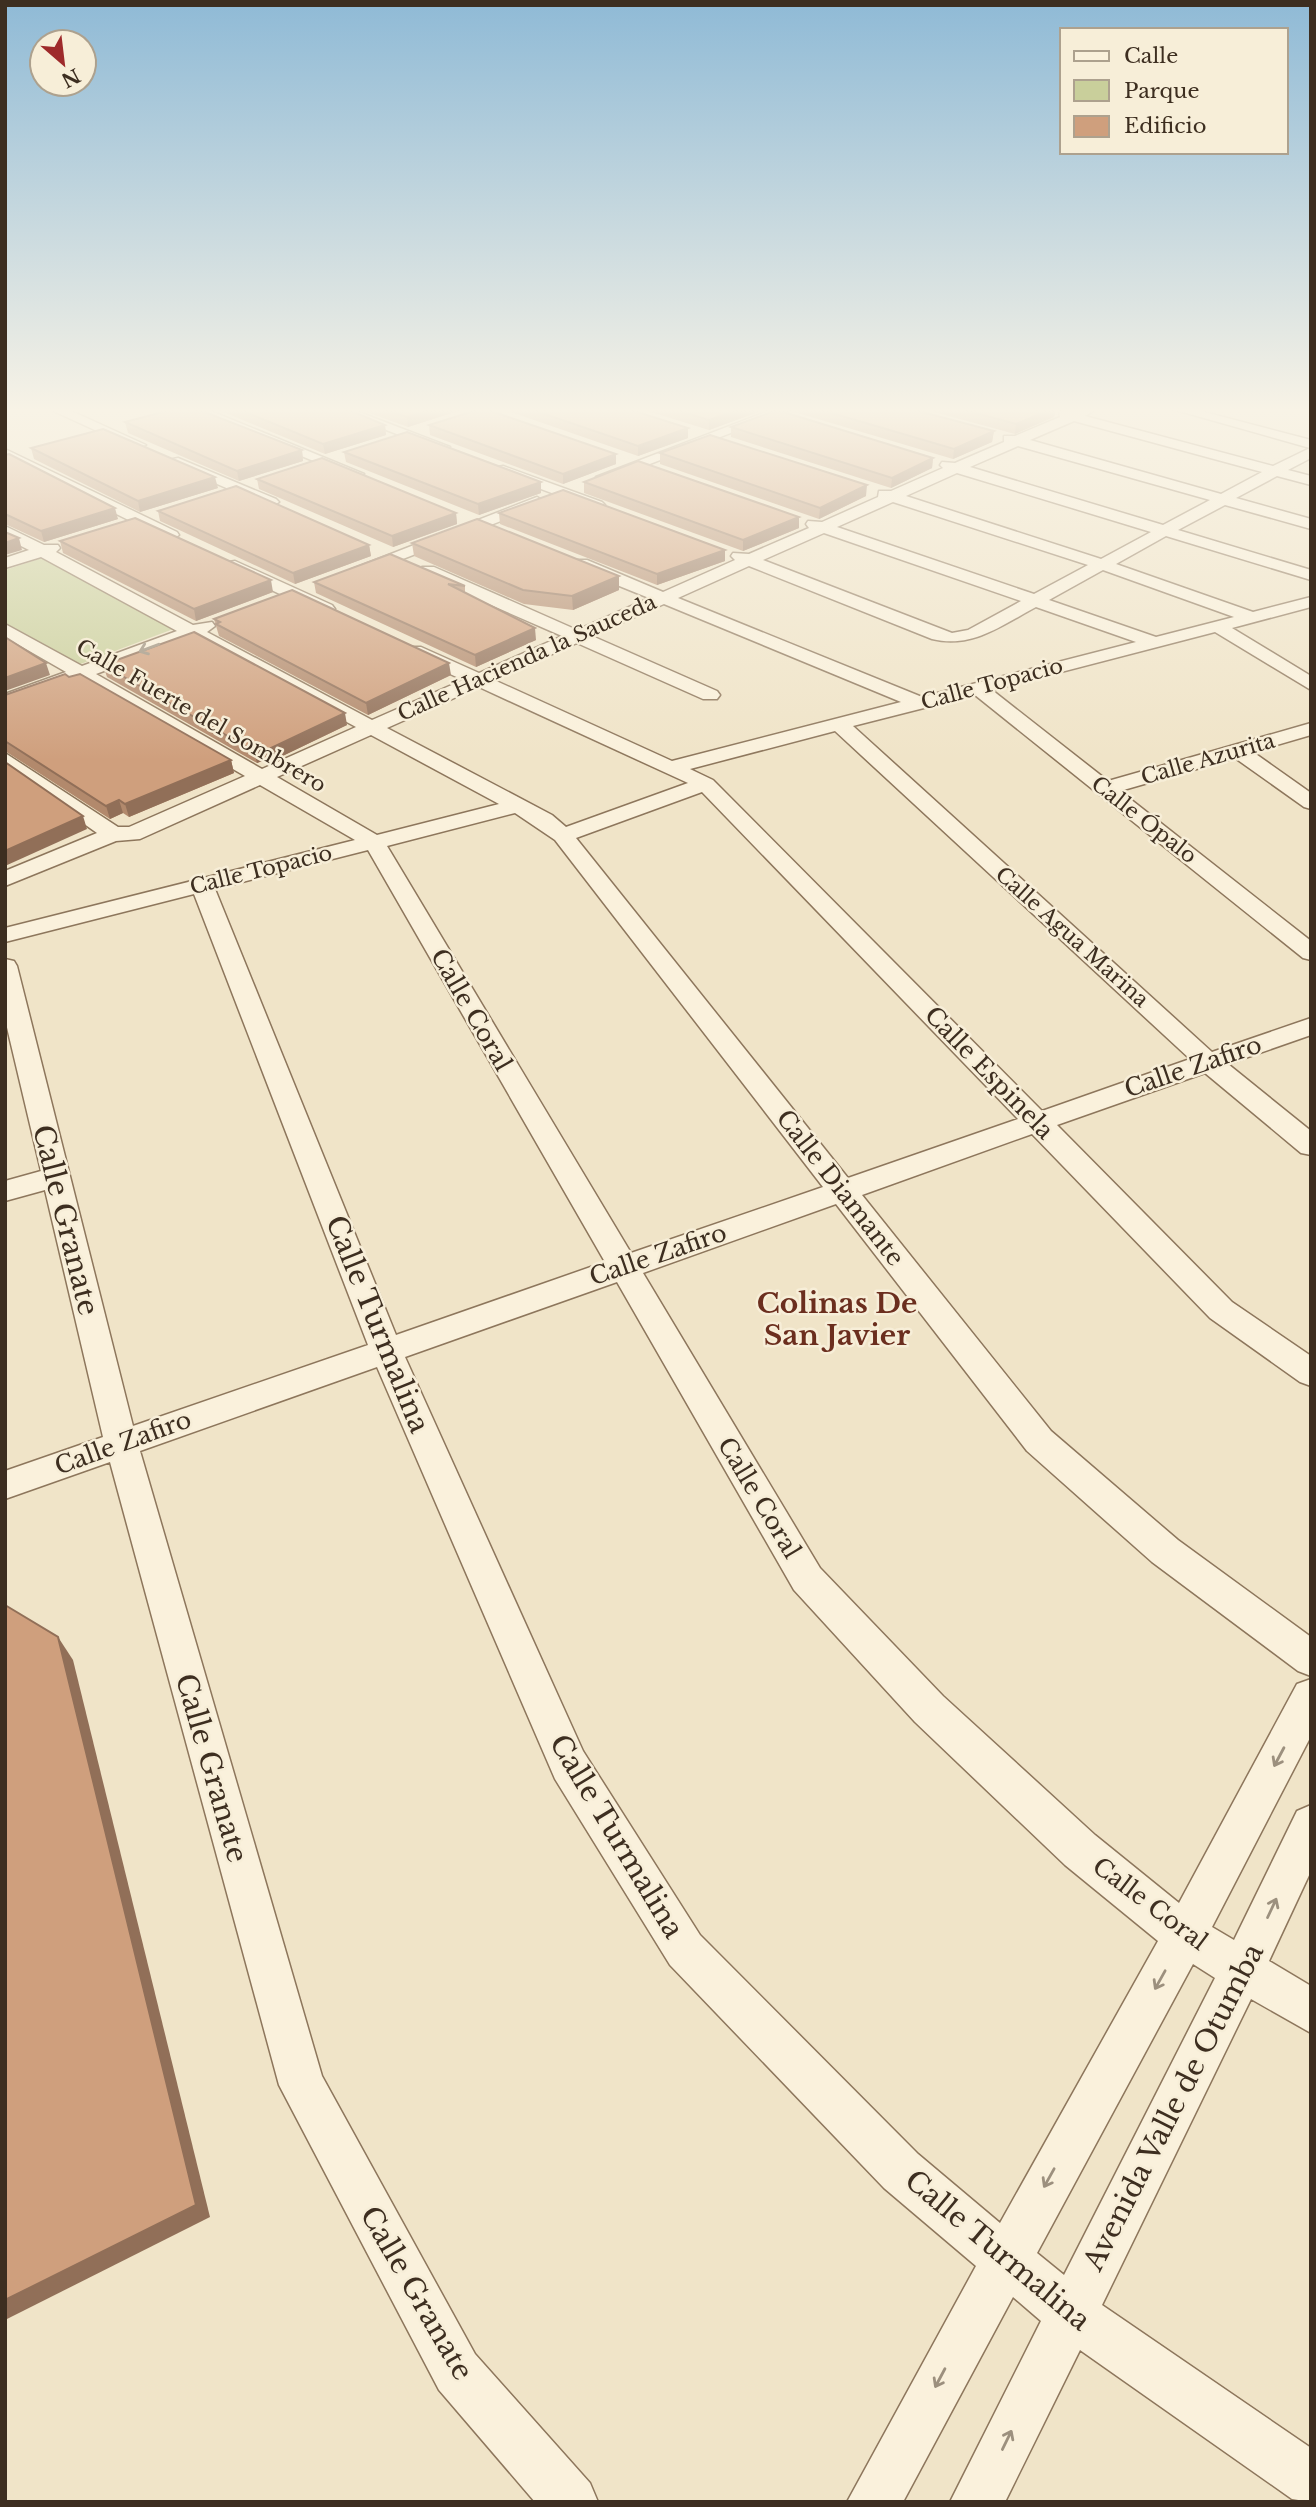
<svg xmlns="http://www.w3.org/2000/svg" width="1316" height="2507" font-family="'Libre Baskerville',serif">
  <rect width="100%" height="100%" fill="#f0e4c8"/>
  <polygon fill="#c9cf9b" points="42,558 176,628 75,666 5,625 5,570"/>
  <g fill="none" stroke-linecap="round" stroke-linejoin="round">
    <g stroke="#8d765c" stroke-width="3">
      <g id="street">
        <polygon points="49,409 67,409 146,445 134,448"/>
        <polygon points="188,409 206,409 364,474 357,478 352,477"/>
        <polygon points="332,409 351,409 450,447 438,450"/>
        <polygon points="774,409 793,409 608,480 603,481 596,477"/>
        <path d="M1079,409H1096L1085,416L1273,466L1310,448L1172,409H1193L1311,440V458L1288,470L1311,476V485L1277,476L1236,498L1311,519V529L1225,505L1178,530L1311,570V580L1166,536L1116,564L1253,612L1311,597V607L1232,628L1311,676V690L1215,632L992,690L1108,781L1311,723V735L1253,752L1311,793V809L1304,807L1235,758L1120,791L1311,941V960L1303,958L975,695L853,726L1212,1052L1311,1018V1035L1228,1064L1311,1131V1155L1301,1153L1205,1073L1057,1125L1232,1302L1311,1356V1386L1300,1382L1210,1318L1032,1134L862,1195L1051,1431L1178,1540L1311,1637V1676L1298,1671L1152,1562L1027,1451L836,1204L643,1273L820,1568L943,1696L1095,1835L1179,1903L1297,1684L1311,1679V1736L1212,1927L1234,1940L1297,1811L1311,1805V1871L1269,1961L1311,1986V2033L1251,1999L1102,2305L1311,2448V2502L1292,2499L1080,2350L1005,2502H950L1041,2321L1013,2297L903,2502H847L976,2266L884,2188L670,1965L555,1779L377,1367L140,1451L322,2076L475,2354L590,2483L598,2502H535L439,2390L279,2085L110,1462L5,1499V1471L103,1437L45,1190L5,1201V1181L41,1171L5,1019V959L14,961L17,966L133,1426L368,1345L194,894L5,942V928L355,840L260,785L140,839L116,841L5,886V871L97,833L5,768V753L118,827H129L245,776L79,680L5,707V694L66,672L5,637V624L82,666L177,631L41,557L5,568V558L29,550L5,538V526L44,545H58L60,548L56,552L193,625L212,622L215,626L207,632L372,720L463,680L409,655L406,651L409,647H421L479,673L562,636L422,575V567H434L577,630L649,598L575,568V560H587L663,592L735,560L731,556L733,553L749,554L809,528L806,524L808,521L822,522L878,497L879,491H891L943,468L940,465L942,462L955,463L1004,442V436H1015L1060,417L1059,411ZM1074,421L1262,472L1221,494L1030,440ZM1018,446L1210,500L1163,525L970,467ZM957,473L1151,532L1101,559L906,496ZM893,502L1088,565L1034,594L837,527ZM824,533L1021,601L968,630L952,633L763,560ZM749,566L932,639C972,649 1002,625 1036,607L1136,642L922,697L678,598ZM1103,570L1234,617L1156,637L1049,600ZM664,604L901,702L672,761L494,680L577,643L703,699H717L720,695L717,691L592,636ZM191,638L356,727L262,769L96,674ZM479,687L688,783L566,827L552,815L387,728ZM835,731L1190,1059L1042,1111L713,780L690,769ZM371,735L499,804L377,835L277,777ZM702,792L1018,1119L848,1178L576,838ZM515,813L555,840L823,1187L631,1253L387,846ZM368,850L605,1262L396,1335L215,889ZM617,1282L794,1590L915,1722L1065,1865L1158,1941L1000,2223L918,2154L700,1935L583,1751L405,1357ZM1193,1964L1215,1978L1064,2275L1037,2253Z"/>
        <polygon points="5,449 177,532 179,535 171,540 165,538 5,459"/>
        <polygon points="178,458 276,499 279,502 271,507 266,505 173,465 173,459"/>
        <polygon points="503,466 602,502 605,505 597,510 592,508 498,473 498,467"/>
        <polygon points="537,497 545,502 542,505 364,574 352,574 350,570"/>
        <polygon points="235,561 332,605 335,609 326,614 320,613 229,570 229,562"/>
      </g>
    </g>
    <use href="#street" fill="#faf1dc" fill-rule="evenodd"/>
  </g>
  <g fill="#b2896c">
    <polygon points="216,409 347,409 385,425 386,435 325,454"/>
    <polygon points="358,409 464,409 408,427"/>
    <polygon points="502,409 628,409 688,438 638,456"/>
    <polygon points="641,409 759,409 758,412 709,430"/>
    <polygon points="793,409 911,409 994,431 992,442 953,459 794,412"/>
    <polygon points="923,409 1056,409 1054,417 1015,434"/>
    <polygon points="125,422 302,450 303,461 239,481 128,433"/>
    <polygon points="429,425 616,454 616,464 563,484 430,435"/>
    <polygon points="731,427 933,458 932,468 891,488 731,437"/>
    <polygon points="31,448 218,488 140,512 34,459"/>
    <polygon points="344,452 541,493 479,515 346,462"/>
    <polygon points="660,453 866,496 819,519 660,464"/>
    <polygon points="5,455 118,519 44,542 5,524"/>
    <polygon points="257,479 456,513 457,524 393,547 259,489"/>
    <polygon points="584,482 799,528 743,551 584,493"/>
    <polygon points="158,511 369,545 371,556 295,584 160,521"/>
    <polygon points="499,513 725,561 657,585 500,524"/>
    <polygon points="60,541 273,592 196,621 63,553"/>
    <polygon points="412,543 619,576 619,590 573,610 524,604 414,556"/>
    <polygon points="390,554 465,586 465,593 536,640 476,667 316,593 314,582"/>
    <polygon points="214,619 451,675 368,715 219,636"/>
    <polygon points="103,665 347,725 270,762 265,760 257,763 107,677"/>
    <polygon points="5,695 231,760 234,773 129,817 123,813 110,819 5,751"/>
  </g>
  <g fill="#916f58">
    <polygon points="433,409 464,409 408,427 407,417"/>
    <polygon points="740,409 759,409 758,412 709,430 709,420"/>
    <polygon points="1052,409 1056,409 1054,417 1015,434 1016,424"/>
    <polygon points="385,425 386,435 325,454 323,444"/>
    <polygon points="688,428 688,438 638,456 638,446"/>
    <polygon points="994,431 992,442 953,459 954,449"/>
    <polygon points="302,450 303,461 239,481 237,471"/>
    <polygon points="616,454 616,464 563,484 563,474"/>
    <polygon points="933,458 932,468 891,488 892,478"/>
    <polygon points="215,477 218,488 140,512 138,501"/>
    <polygon points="541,482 541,493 479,515 478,504"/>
    <polygon points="867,485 866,496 819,519 820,508"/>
    <polygon points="115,508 118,519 44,542 41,531"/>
    <polygon points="456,513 457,524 393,547 392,536"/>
    <polygon points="799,517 799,528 743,551 743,540"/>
    <polygon points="19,538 22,550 5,555 5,543"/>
    <polygon points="369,545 371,556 295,584 293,573"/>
    <polygon points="725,550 725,561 657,585 657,574"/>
    <polygon points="619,576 619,590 573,610 572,596"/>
    <polygon points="271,580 273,592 196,621 194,609"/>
    <polygon points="535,628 536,640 476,667 475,655"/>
    <polygon points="46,663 50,675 5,691 5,678"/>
    <polygon points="449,663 451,675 368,715 366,703"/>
    <polygon points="345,713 347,725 270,762 267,750"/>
    <polygon points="263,747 265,760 257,763 254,751"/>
    <polygon points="231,760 234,773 129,817 125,804"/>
    <polygon points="119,800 123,813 110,819 106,806"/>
    <polygon points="83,816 87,829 5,866 5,851"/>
    <polygon points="58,1637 73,1660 210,2217 5,2320 5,2300"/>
  </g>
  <g fill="#cf9f7d" stroke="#916f58" stroke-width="2">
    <polygon points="174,409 197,409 302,450 237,471 125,422"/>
    <polygon points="238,409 347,409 385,425 323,444"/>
    <polygon points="384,409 433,409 407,417"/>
    <polygon points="480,409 485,409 616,454 563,474 429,425"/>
    <polygon points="530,409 628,409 688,428 638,446"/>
    <polygon points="673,409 740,409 709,420"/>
    <polygon points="818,409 911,409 994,431 954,449"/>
    <polygon points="961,409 1052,409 1016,424"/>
    <polygon points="777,410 933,458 892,478 731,427"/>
    <polygon points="103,429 215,477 138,501 31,448"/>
    <polygon points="407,432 541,482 478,504 344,452"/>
    <polygon points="710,435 867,485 820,508 660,453"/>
    <polygon points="9,454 115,508 41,531 5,514 5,455"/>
    <polygon points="322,458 456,513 392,536 257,479"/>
    <polygon points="638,461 799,517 743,540 584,482"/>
    <polygon points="236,486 369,545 293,573 158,511"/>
    <polygon points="563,490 725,550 657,574 499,513"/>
    <polygon points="135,518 271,580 194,609 60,541"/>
    <polygon points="477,519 619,576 572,596 523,590 412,543"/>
    <polygon points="5,532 19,538 5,543"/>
    <polygon points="390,554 465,586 448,584 535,628 475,655 314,582"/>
    <polygon points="292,590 449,663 366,703 216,624 220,622 214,619"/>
    <polygon points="194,632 345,713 267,750 263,747 254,751 103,665"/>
    <polygon points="5,637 46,663 5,678"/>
    <polygon points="65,674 69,677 80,674 231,760 125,804 119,800 106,806 5,741 5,695"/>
    <polygon points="5,762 83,816 5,851"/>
    <polygon points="5,1605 58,1637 196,2205 5,2300"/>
  </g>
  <defs><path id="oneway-shaft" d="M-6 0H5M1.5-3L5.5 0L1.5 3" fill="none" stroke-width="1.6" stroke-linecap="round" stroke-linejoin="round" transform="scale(1.75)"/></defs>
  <g stroke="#9c907e">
    <use href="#oneway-shaft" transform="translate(149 648) rotate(159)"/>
    <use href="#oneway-shaft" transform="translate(1279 1757) rotate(118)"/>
    <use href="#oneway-shaft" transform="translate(1272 1908) rotate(-65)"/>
    <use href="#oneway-shaft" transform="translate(1160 1980) rotate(119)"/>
    <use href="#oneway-shaft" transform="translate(1049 2178) rotate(119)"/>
    <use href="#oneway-shaft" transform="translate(940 2378) rotate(118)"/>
    <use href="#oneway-shaft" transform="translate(1007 2440) rotate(-64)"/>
  </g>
  <linearGradient id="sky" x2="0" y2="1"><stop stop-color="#8fbad6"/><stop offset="0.54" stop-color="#f8f3e6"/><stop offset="1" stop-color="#f8f3e6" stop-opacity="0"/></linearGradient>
  <rect width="1316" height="760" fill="url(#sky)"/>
  <g text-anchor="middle" stroke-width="5" stroke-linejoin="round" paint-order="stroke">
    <g font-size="21" fill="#3d2e20" stroke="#f7eed8">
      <text transform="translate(527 658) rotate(-24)" y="7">Calle Hacienda la Sauceda</text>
      <text transform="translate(992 684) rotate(-15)" y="7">Calle Topacio</text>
      <text transform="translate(201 716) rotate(30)" y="7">Calle Fuerte del Sombrero</text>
      <text transform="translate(1208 759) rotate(-16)" y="7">Calle Azurita</text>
      <text transform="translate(1144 820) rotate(38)" y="7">Calle Ópalo</text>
      <text transform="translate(261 870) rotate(-14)" y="7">Calle Topacio</text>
      <text transform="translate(1072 937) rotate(42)" y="7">Calle Agua Marina</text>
    </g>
    <g font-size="24" fill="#3d2e20" stroke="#f7eed8">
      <text transform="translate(471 1010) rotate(60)" y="8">Calle Coral</text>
      <text transform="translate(1193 1067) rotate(-19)" y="8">Calle Zafiro</text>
      <text transform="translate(989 1073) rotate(46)" y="8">Calle Espinela</text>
      <text transform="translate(840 1188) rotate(52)" y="8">Calle Diamante</text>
      <text transform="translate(658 1255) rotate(-19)" y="8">Calle Zafiro</text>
      <text transform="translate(123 1443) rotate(-20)" y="8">Calle Zafiro</text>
      <text transform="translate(759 1498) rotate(59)" y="8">Calle Coral</text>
      <text transform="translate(1150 1904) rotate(37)" y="8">Calle Coral</text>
    </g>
    <g font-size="28" fill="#3d2e20" stroke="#f7eed8">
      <text transform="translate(66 1220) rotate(76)" y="10">Calle Granate</text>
      <text transform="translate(378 1324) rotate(68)" y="10">Calle Turmalina</text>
      <text transform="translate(212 1768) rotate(74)" y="10">Calle Granate</text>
      <text transform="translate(617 1836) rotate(59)" y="10">Calle Turmalina</text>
      <text transform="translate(1173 2107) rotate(-63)" y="10">Avenida Valle de Otumba</text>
      <text transform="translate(998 2250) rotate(40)" y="10">Calle Turmalina</text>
      <text transform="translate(417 2293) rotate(60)" y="10">Calle Granate</text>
    </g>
    <g font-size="28" font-weight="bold" fill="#6b2e1e" stroke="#f7eed8">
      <text x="837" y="1313">Colinas De<tspan x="837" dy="32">San Javier</tspan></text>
    </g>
  </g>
  <rect width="1316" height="2507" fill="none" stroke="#3d2e20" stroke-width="14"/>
  <rect x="1060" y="28" width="228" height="126" fill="#f7eed8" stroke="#ada18e" stroke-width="2"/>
  <rect x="1074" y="51" width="35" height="10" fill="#faf1dc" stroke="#ada18e" stroke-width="2"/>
  <text x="1124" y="63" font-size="21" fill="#3d2e20">Calle</text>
  <rect x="1074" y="80" width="35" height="21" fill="#c9cf9b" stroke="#ada18e" stroke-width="2"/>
  <text x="1124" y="98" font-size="21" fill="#3d2e20">Parque</text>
  <rect x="1074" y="116" width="35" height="21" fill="#cf9f7d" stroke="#ada18e" stroke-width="2"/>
  <text x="1124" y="133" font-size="21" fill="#3d2e20">Edificio</text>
  <g transform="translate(63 63) rotate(152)"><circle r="33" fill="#f7eed8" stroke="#ada18e" stroke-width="2"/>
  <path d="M0-5L12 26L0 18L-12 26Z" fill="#9e2a2b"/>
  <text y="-10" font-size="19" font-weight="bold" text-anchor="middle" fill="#3d2e20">N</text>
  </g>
</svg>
